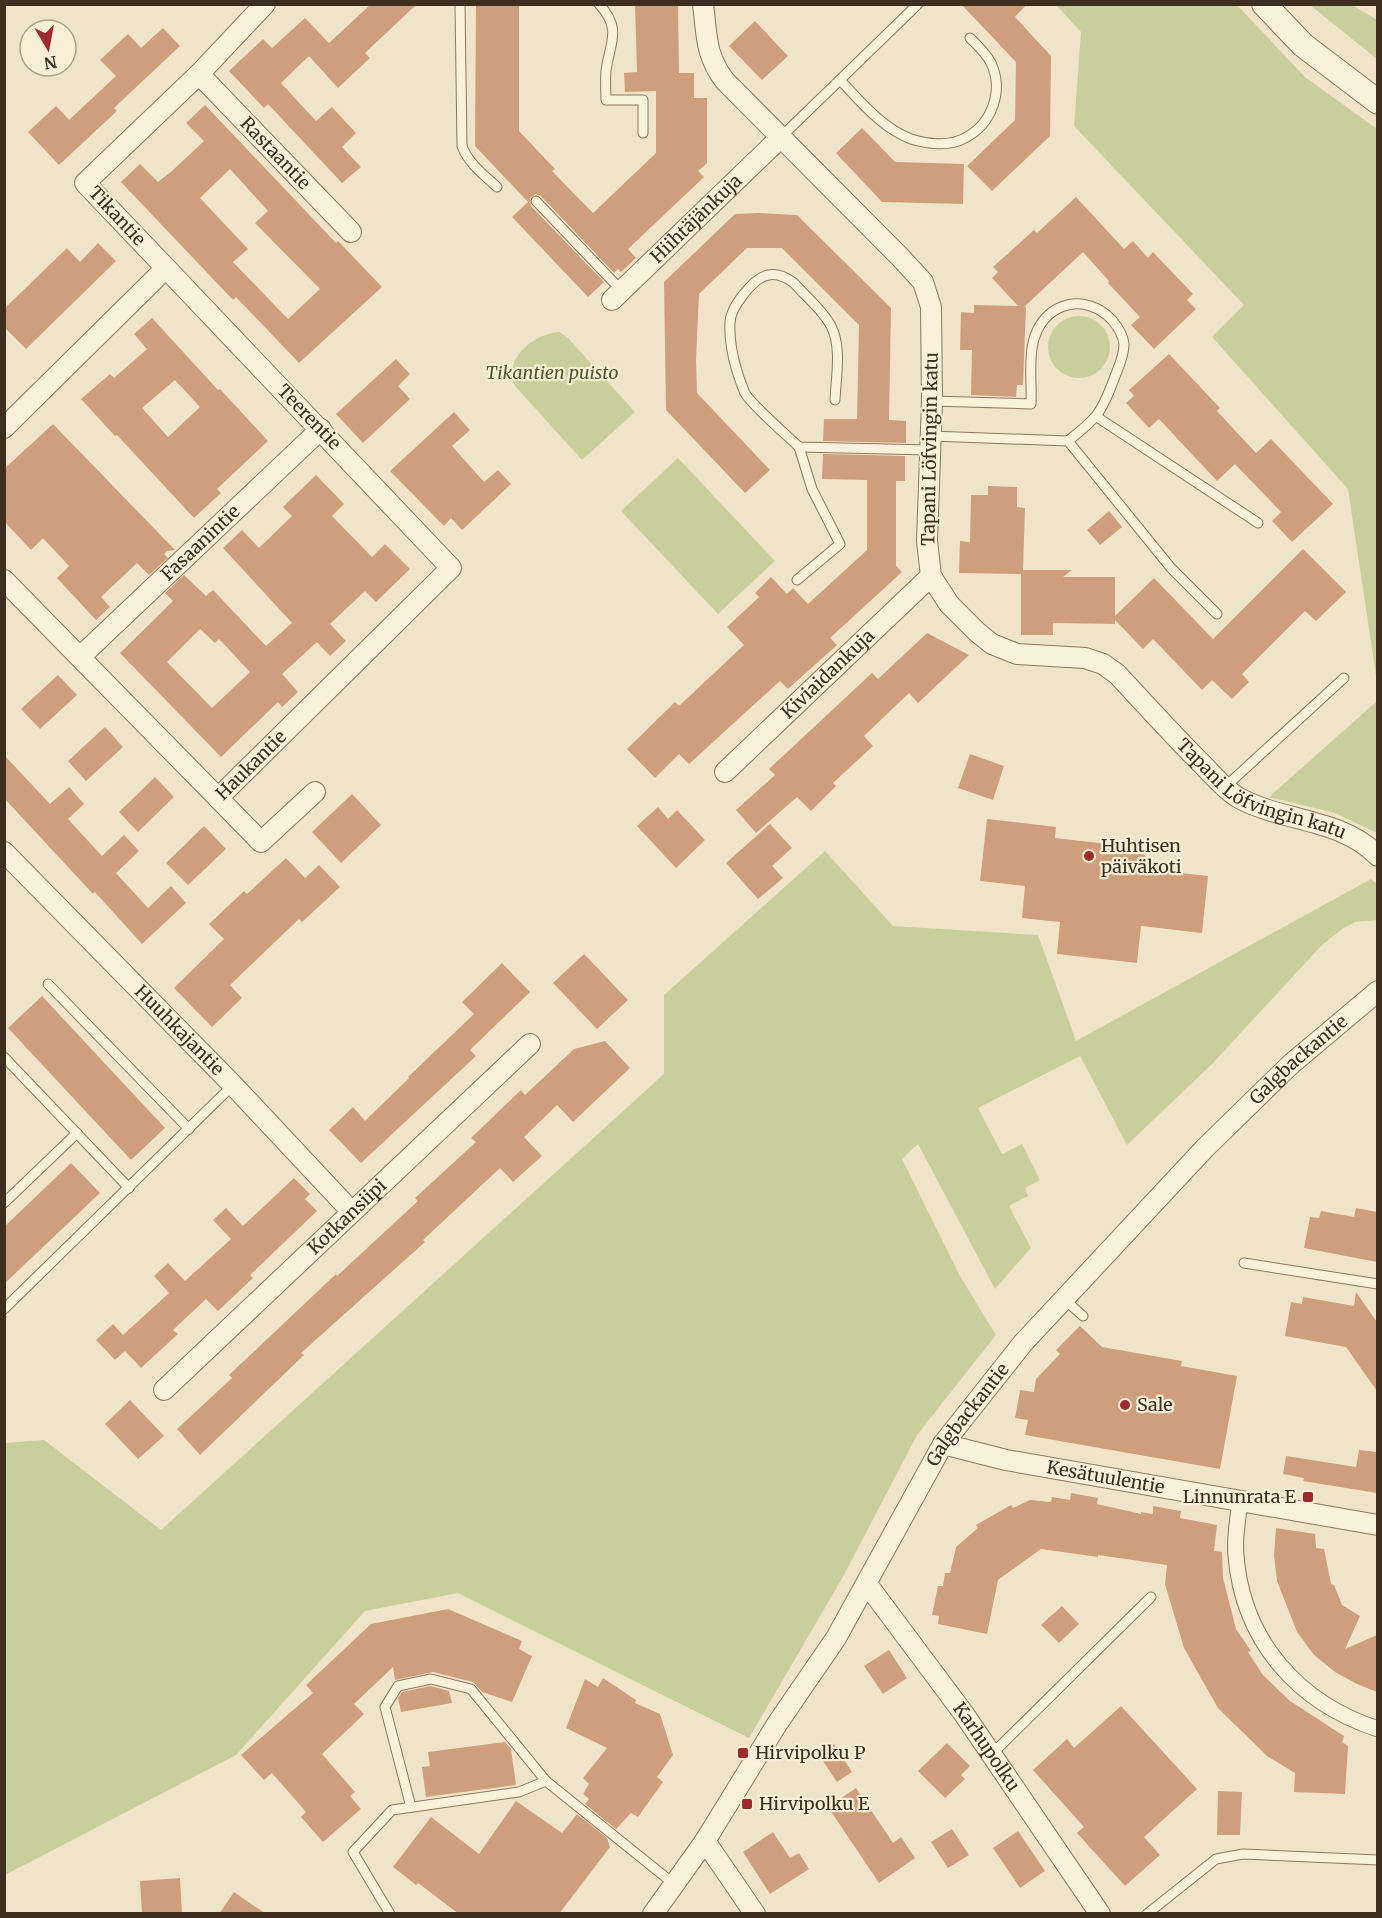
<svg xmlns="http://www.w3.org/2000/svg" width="1382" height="1918" font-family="Merriweather,serif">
  <rect width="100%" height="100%" fill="#f0e4c8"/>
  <g fill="#c9cf9b">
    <polygon points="1056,5 1237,5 1305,77 1377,129 1377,682 1348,489 1212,337 1244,305 1074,126 1081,32"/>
    <polygon points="1310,5 1352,5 1377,20 1377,59"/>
    <circle cx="1079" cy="347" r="31"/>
    <path d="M560,332L569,339L635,412L582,460L515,386C502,359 534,333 560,332Z"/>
    <polygon points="678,458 775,561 718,614 621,511"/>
    <polygon points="1377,701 1377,833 1335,813 1269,797"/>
    <polygon points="825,851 893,926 1038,935 1076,1041 1371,879 1377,884 1377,920 1355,922 1342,929 1321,946 1212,1064 1127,1145 1080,1056 978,1108 1002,1154 1022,1144 1040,1180 1025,1188 1028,1196 1009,1206 1031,1248 995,1289 918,1144 902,1159 960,1276 996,1335 917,1435 844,1575 749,1738 458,1593 365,1611 236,1755 5,1875 5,1443 44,1440 161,1530 664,1074 664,995"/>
  </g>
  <g fill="#cf9f7d" fill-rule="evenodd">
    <polygon points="371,4 417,4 365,53 370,58 338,88 309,56 281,83 316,121 332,107 356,133 342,147 361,167 342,183 268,104 264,108 229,71 263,39 272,48 305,18 329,43"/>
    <polygon points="476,4 519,4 519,131 555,169 552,171 593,213 656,153 656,91 625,92 624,73 637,72 635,4 678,4 679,73 694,73 694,98 707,98 707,163 698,171 704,177 628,249 636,258 621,272 618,269 614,273 541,196 535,194 530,199 531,206 604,282 588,297 512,217 528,202 475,146"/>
    <polygon points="961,4 1027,4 1015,17 1051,56 1050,136 992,191 967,166 1015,120 1016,62"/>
    <polygon points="755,21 788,56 762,80 729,46"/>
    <polygon points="163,28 180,46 114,108 117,111 59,165 28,132 56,106 69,120 116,76 100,60 128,34 141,48"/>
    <path d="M205,105L336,243L338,241L382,287L299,363L236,297L233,300L121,182L140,164L158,182L172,171L204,141L186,123ZM230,169L268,211L255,223L320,289L288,319L233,262L248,249L200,198Z"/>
    <polygon points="862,128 895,162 964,164 963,204 882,202 836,153"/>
    <polygon points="1076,197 1124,249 1133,241 1148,258 1153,252 1193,294 1187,300 1196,309 1154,349 1131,325 1140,317 1108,283 1109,281 1083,252 1024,307 1026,307 1023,385 1017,385 1016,397 971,395 972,350 960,350 961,312 974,313 974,305 1018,306 992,278 998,272 993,267 1034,230 1037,233"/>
    <polygon points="759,213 797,215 891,308 889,420 906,421 906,443 823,441 824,419 857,419 859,325 782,248 747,248 699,294 696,360 697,393 770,470 745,493 666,410 664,282 735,214"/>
    <polygon points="98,243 116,261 26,349 4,327 4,309 67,248 80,262"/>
    <path d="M152,318L218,390L220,389L268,441L217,489L221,493L194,518L117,435L115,436L81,399L110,374L114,378L147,349L134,334ZM175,380L200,407L168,437L142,408Z"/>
    <polygon points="1169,354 1220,408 1217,411 1256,453 1271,439 1333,504 1292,542 1272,521 1281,512 1235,464 1217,481 1159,419 1149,428 1126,403 1134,396 1129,390"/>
    <polygon points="396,359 410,374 398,386 410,399 363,443 336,414"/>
    <polygon points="454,412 470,430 452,446 484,482 498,470 511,484 462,530 451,518 444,526 390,471"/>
    <polygon points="53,424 175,550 167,551 164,554 168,558 149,575 137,563 101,597 110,607 96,620 57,578 69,566 43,538 31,550 4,521 4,469"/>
    <polygon points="823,454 905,456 905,481 896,481 896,566 902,572 830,638 837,645 788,689 780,681 689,764 679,754 655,778 627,749 675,702 679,706 744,645 727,627 759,597 755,593 771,577 787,594 793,588 808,604 867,550 867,480 822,479"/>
    <path d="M316,475L344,504L332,516L372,557L385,544L410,569L376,602L365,591L330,624L346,641L330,656L317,642L282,674L298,692L282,707L278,702L221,757L120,653L173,601L165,593L184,575L206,596L213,590L266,646L292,623L223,548L242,530L259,548L292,516L283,507ZM200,629L215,643L219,639L250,672L212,708L167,662Z"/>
    <polygon points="988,486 1017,487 1017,507 1025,508 1023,570 1072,570 1063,577 1115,577 1115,616 1154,578 1213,639 1303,549 1346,592 1316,621 1305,611 1242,674 1249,682 1232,699 1212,680 1202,690 1153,639 1143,649 1115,620 1115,624 1053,623 1053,635 1021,635 1021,574 959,573 960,541 970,542 971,495 988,495"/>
    <polygon points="1109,511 1122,527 1100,545 1087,530"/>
    <polygon points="927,633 969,655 918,703 909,693 864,736 873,746 833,783 836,786 811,811 797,797 756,833 736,810 775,775 769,769 872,673 878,679"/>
    <polygon points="58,675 77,695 40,729 21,709"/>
    <polygon points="105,727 123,747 86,781 68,761"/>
    <polygon points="970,754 1004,766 993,800 958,788"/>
    <polygon points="4,755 50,804 69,787 84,804 68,819 102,856 124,835 139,851 116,873 148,908 171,886 186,903 142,944 95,892 93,894 4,798"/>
    <polygon points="155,777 174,797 138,832 119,812"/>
    <polygon points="352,794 381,825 341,863 312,832"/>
    <polygon points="658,807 668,819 677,810 705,840 676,868 637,826"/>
    <polygon points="987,819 1056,827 1055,838 1135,847 1162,871 1208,876 1202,933 1141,926 1137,963 1057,954 1060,922 1022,918 1025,886 980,881"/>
    <polygon points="770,824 792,848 772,866 783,878 758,899 726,863"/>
    <polygon points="204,826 226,849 188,885 166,863"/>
    <polygon points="286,858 305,878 319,865 340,887 302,922 299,919 230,985 242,998 212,1027 174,988 224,939 209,924 244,891 247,894"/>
    <polygon points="584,954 628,1000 597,1029 553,983"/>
    <polygon points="502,963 530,992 470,1050 476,1056 361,1163 329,1130 353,1107 365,1121 409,1078 408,1077 474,1014 462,1002"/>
    <polygon points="42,996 165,1128 131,1160 8,1028"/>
    <polygon points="605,1041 630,1068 573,1122 557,1105 524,1137 542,1156 513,1182 500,1168 423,1240 425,1242 301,1353 304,1355 200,1455 177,1429 232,1378 229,1375 336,1274 337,1276 418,1201 415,1198 476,1142 471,1138 521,1090 525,1095 574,1049"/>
    <polygon points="71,1163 100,1193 4,1284 4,1227"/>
    <polygon points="294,1178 310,1194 305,1199 317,1211 250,1275 253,1278 218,1311 206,1299 173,1330 178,1334 141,1368 125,1351 115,1360 96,1340 113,1324 123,1335 169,1293 154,1276 168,1263 185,1281 231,1239 213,1220 226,1208 243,1226"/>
    <polygon points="1356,1208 1377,1212 1377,1262 1304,1248 1310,1217 1319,1218 1321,1211 1354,1217"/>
    <polygon points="1356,1292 1377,1322 1377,1391 1346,1347 1285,1336 1291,1302 1302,1304 1303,1297 1354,1306"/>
    <polygon points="1080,1326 1102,1347 1182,1361 1181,1366 1237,1376 1220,1469 1025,1435 1028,1420 1015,1418 1020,1390 1034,1392 1036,1379 1060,1354 1056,1350"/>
    <polygon points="130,1400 164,1436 138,1459 105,1424"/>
    <polygon points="1359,1450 1377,1452 1377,1493 1303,1481 1304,1478 1283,1474 1286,1456 1356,1467"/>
    <polygon points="1071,1493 1098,1498 1097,1504 1141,1514 1141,1512 1153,1514 1153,1506 1181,1511 1180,1518 1217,1525 1214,1551 1222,1552 1223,1578 1236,1629 1251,1651 1248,1652 1263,1675 1290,1701 1344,1736 1342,1742 1348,1746 1345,1794 1294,1792 1295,1773 1267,1756 1218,1708 1184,1648 1165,1584 1167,1565 1098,1555 1098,1557 1041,1549 998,1580 987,1634 938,1624 939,1616 932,1615 938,1586 943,1586 945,1573 950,1573 956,1547 978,1528 976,1525 1011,1505 1013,1508 1030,1500 1051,1502 1052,1497 1070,1500"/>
    <polygon points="1276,1528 1315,1534 1316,1548 1324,1549 1331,1584 1334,1585 1342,1605 1360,1616 1345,1649 1377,1635 1377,1692 1357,1684 1335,1672 1314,1655 1297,1632 1277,1581 1274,1555"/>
    <polygon points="1062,1606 1079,1624 1059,1643 1041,1625"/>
    <polygon points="448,1609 522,1641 519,1649 532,1656 512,1702 482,1692 473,1682 433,1672 395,1680 393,1667 354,1704 364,1714 322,1754 355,1792 350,1796 361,1809 323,1842 301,1817 306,1812 272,1773 264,1780 241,1755 313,1693 306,1685 371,1624"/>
    <polygon points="889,1650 907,1678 883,1694 864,1666"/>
    <polygon points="603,1678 636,1700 635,1703 660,1714 673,1755 657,1777 663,1782 638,1817 631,1813 616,1829 585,1804 589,1799 583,1794 589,1784 583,1778 607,1748 566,1728 585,1679 598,1687"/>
    <polygon points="431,1686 449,1691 452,1703 401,1712 398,1698 402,1692"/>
    <polygon points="1121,1706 1197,1789 1144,1837 1160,1855 1125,1886 1077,1833 1084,1827 1033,1770 1067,1739 1074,1748"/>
    <polygon points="505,1742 511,1749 516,1785 426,1797 422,1767 430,1766 428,1752"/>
    <polygon points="947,1743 970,1766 961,1775 965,1779 945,1798 918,1771"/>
    <polygon points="834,1744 852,1772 837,1782 819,1755"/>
    <polygon points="856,1788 893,1843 901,1837 915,1858 879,1883 828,1807"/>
    <polygon points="1218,1791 1242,1792 1240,1835 1217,1835"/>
    <polygon points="516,1801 562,1833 577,1814 607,1838 610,1847 559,1914 459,1914 418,1883 416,1885 393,1867 431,1817 479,1854"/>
    <polygon points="952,1829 969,1855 948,1868 931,1842"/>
    <polygon points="1018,1831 1045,1871 1020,1888 993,1848"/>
    <polygon points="773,1832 790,1858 799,1853 809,1869 770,1894 743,1852"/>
    <polygon points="180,1878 182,1914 142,1914 140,1881"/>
    <polygon points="234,1892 266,1914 219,1914"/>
  </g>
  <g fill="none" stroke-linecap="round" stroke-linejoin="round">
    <g stroke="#8d765c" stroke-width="11">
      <g id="service">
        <path d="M460,4L462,146C468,163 484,175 497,187"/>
        <path d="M599,4C623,30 609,44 606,71C605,81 606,91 606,100H643V133"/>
        <path d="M840,80C861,102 882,128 911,139C927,144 949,147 965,138C992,124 1004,91 991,63C986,53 978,46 970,38"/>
        <polyline points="780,138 918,4"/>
        <polyline points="536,201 622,291"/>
        <path d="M835,400C836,377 842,347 831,326C823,310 805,296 794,283C786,277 778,273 768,275C753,278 730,308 730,323C729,345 736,371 744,391C747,401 789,437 799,447L930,450"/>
        <path d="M932,401L1031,404C1032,385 1028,354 1035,336C1047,301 1087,293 1112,320C1118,327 1123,335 1124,344C1124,357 1118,368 1114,379C1101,414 1097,418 1068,441"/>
        <polyline points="1097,417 1258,523"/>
        <polyline points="931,436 1068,441 1171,568 1217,614"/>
        <polyline points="797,580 840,544 812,489 799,447"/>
        <polyline points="1225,787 1344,678"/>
        <polyline points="48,984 189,1129"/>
        <polyline points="4,1057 129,1188"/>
        <polyline points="4,1203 77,1133"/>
        <polyline points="1244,1263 1378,1284"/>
        <polyline points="1064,1299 1083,1316"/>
        <polyline points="4,1309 233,1085"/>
        <polyline points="992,1754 1151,1597"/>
        <polyline points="411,1807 385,1707 398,1686 431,1679 471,1689 546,1781"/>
        <polyline points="390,1914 353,1852 392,1810 519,1792 546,1781 674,1884"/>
        <polyline points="1147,1914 1216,1859 1243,1854 1378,1860"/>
      </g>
    </g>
    <g stroke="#8d765c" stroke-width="17">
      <path id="pedestrian" d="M1240,1501C1238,1519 1234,1538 1236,1556C1243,1641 1298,1703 1378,1729"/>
    </g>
    <g stroke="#8d765c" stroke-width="22">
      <g id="minor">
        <path id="s1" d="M703,4C707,35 705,55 725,81L901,258L923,282L931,307L932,401L927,541L931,576L949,604L977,632L992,644L1017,654L1085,658L1103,664L1117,674C1145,704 1173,735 1202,764C1214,776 1225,790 1239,798C1283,822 1341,818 1378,856"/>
        <path id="s2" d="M199,74L351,232"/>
        <path id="s3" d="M612,300L780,138"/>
        <polyline points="4,428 166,268 85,183 199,74 265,4"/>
        <path id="s4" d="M4,580L218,798L451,568L166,268"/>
        <path id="s5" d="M80,657L321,429"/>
        <path id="s6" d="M725,772L931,576"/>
        <polyline points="218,798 261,842 315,792"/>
        <path id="s7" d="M4,852L233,1085L352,1212"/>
        <path id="s8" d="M164,1390L530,1044"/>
        <path id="s9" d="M943,1444L1006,1460L1378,1525"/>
        <path id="s10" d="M867,1584L964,1714L1100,1914"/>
        <polyline points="705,1841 755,1914"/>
        <path id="s11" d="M653,1914L705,1841L777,1724L836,1638L943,1444L1023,1343L1205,1148L1290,1065L1378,991"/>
      </g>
    </g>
    <g stroke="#8d765c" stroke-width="26">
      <polyline id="tertiary" points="1264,4 1303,45 1378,102"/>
    </g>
    <use href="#service" stroke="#faf1dc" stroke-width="9"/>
    <use href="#pedestrian" stroke="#faf1dc" stroke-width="15"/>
    <use href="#minor" stroke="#faf1dc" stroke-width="20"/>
    <use href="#tertiary" stroke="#faf1dc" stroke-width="24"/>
  </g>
  <g fill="#9e2a2b" stroke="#f7eed8" stroke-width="2">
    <circle cx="1089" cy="856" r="6"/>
    <circle cx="1125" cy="1405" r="6"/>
    <rect x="1302" y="1491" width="12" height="12" rx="3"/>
    <rect x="737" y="1747" width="12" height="12" rx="3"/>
    <rect x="741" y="1798" width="12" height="12" rx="3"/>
  </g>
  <g text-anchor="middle" stroke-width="4.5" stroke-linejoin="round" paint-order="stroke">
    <g font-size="18" fill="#3d2e20" stroke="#f7eed8">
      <text dy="6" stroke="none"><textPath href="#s2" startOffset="110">Rastaantie</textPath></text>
      <text transform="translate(117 216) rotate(47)" y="6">Tikantie</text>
      <text dy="6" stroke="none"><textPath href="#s3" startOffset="117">Hiihtäjänkuja</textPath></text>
      <text transform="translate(309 417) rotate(46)" y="6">Teerentie</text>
      <text transform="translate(930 449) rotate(-89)" y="6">Tapani Löfvingin katu</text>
      <text dy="6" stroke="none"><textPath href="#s5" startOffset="166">Fasaanintie</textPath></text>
      <text dy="6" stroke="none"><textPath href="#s6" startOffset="142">Kiviaidankuja</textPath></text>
      <text dy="6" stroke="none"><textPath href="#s4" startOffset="352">Haukantie</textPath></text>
      <text dy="6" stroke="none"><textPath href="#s1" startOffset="1072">Tapani Löfvingin katu</textPath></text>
      <text dy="6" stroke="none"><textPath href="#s7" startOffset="250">Huuhkajantie</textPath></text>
      <text dy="6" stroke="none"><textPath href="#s11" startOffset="1077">Galgbackantie</textPath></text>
      <text dy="6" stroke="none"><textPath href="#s8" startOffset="252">Kotkansiipi</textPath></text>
      <text dy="6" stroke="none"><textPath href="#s11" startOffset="591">Galgbackantie</textPath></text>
      <text dy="6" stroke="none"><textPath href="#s9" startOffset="166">Kesätuulentie</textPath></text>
      <text dy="6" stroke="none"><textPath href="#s10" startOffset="202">Karhupolku</textPath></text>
    </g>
    <g font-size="18" font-style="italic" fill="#4d5a26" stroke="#f7eed8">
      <text x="552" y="379">Tikantien puisto</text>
    </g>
    <g font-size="18" fill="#3d2e20" stroke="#f7eed8" text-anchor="start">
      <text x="1101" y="852">Huhtisen<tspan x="1101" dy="21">päiväkoti</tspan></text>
      <text x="1137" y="1411">Sale</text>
      <text x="1296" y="1503" text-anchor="end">Linnunrata E</text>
      <text x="755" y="1759">Hirvipolku P</text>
      <text x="759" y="1810">Hirvipolku E</text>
    </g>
  </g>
  <rect width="1382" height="1918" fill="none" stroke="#3d2e20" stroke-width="12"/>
  <g transform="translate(48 48) rotate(170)"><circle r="28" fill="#f7eed8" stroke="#ada18e" stroke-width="1.5"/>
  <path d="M0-4.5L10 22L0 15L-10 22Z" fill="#9e2a2b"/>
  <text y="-9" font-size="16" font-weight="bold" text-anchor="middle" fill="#3d2e20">N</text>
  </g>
</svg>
